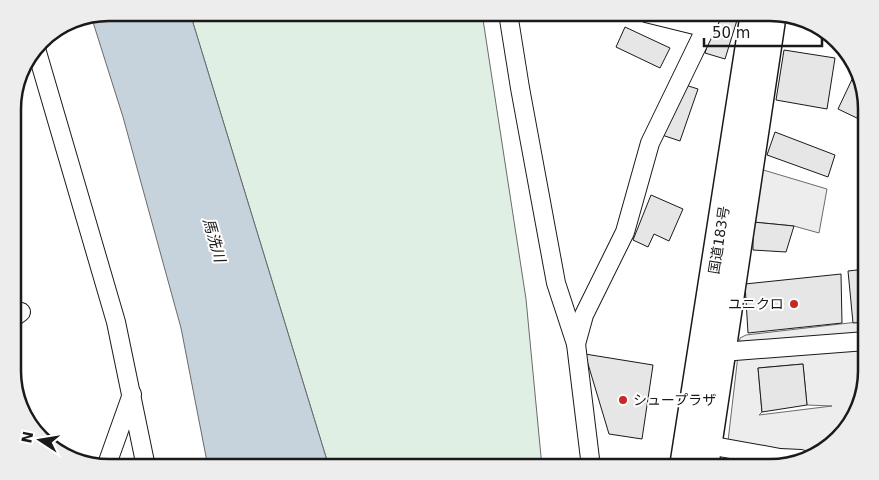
<svg xmlns="http://www.w3.org/2000/svg" width="879" height="480" font-family="'DejaVu Sans','Noto Sans JP',sans-serif">
  <rect width="100%" height="100%" fill="#fff"/>
  <polygon fill="#e0efe3" stroke="#6a6a6a" points="190,13 482,13 526,299 542,467 329,467"/>
  <g fill="#ededed" stroke="#6a6a6a" fill-rule="evenodd">
    <polygon points="760,169 827,189 819,233 794,226 753,222"/>
    <path d="M866,321V377L854,419L823,451L776,467H725L740,338L746,335ZM803,364L807,405L832,406L759,415L762,412L758,368Z"/>
  </g>
  <polygon fill="#c6d2dc" stroke="#6a6a6a" points="109,13 190,13 329,467 208,467 181,328 123,117 92,19"/>
  <g fill="#e6e6e6" stroke="#1a1a1a">
    <polygon points="718,13 738,17 725,59 705,53"/>
    <polygon points="625,27 670,48 660,68 616,47"/>
    <polygon points="784,50 835,58 827,109 776,100"/>
    <polygon points="856,71 866,102 859,119 838,109"/>
    <polygon points="679,83 698,89 680,141 662,135"/>
    <polygon points="775,132 835,155 828,177 767,155"/>
    <polygon points="651,195 683,209 669,241 654,234 648,247 633,240"/>
    <polygon points="753,222 794,226 786,252 753,250"/>
    <polygon points="866,269 866,322 853,323 848,271"/>
    <polygon points="841,274 842,323 748,333 745,284"/>
    <polygon points="585,354 653,365 642,439 609,434"/>
    <polygon points="803,364 807,405 762,412 758,368"/>
  </g>
  <g fill="none" stroke-linecap="round" stroke-linejoin="round">
    <g stroke="#1a1a1a" stroke-width="20">
      <g id="minor">
        <polyline points="508,13 520,88 556,283 576,344 591,467"/>
        <polyline points="646,13 707,28"/>
        <polyline points="37,52 116,322 146,467"/>
        <polyline points="13,318 21,312"/>
        <polyline points="576,344 584,315 625,232 650,143 713,13"/>
        <polyline points="722,352 866,341"/>
        <polyline points="708,445 780,458 801,459"/>
        <polyline points="106,467 132,394"/>
      </g>
    </g>
    <g stroke="#1a1a1a" stroke-width="29">
      <g id="highway">
        <polyline points="683,467 754,13"/>
        <polyline points="705,467 773,13"/>
      </g>
    </g>
    <use href="#minor" stroke="#fff" stroke-width="18"/>
    <use href="#highway" stroke="#fff" stroke-width="26"/>
  </g>
  <g fill="#c62828" stroke="#fff" stroke-width="2">
    <circle cx="794" cy="304" r="5"/>
    <circle cx="623" cy="400" r="5"/>
  </g>
  <g text-anchor="middle" stroke-width="4" stroke-linejoin="round" paint-order="stroke">
    <g font-size="14" fill="#1a1a1a" stroke="#fff">
      <text transform="translate(719 240) rotate(-81)" y="5">国道183号</text>
    </g>
    <g font-size="14" fill="#1a1a1a" stroke="#fff" text-anchor="end">
      <text x="784" y="309">ユニクロ</text>
      <text x="633" y="405" text-anchor="start">シュープラザ</text>
    </g>
    <g font-size="15" font-style="italic" fill="#1a1a1a" stroke="#fff">
      <text transform="translate(214 240) rotate(74)" y="5">馬洗川</text>
    </g>
  </g>
  <path d="M0 0H879V480H0ZM109 21H770A88 88 0 0 1 858 109V371A88 88 0 0 1 770 459H109A88 88 0 0 1 21 371V109A88 88 0 0 1 109 21Z" fill="#ededed" fill-rule="evenodd"/>
  <path fill="none" stroke="#1a1a1a" stroke-width="2.5" d="M109 21H770A88 88 0 0 1 858 109V371A88 88 0 0 1 770 459H109A88 88 0 0 1 21 371V109A88 88 0 0 1 109 21Z"/>
  <g transform="translate(40 440) rotate(282)" stroke="#ffffff" stroke-width="4" paint-order="stroke">
  <path d="M0-4L9 19L0 12L-9 19Z" fill="#1a1a1a"/>
  <text y="-8" font-size="14" font-weight="bold" text-anchor="middle" fill="#1a1a1a">N</text>
  </g>
  <path d="M704 38v8h118v-8" fill="none" stroke="#1a1a1a" stroke-width="2.5"/>
  <text x="712" y="38" font-size="15" fill="#1a1a1a" stroke="#ffffff" stroke-width="4" paint-order="stroke">50 m</text>
</svg>
